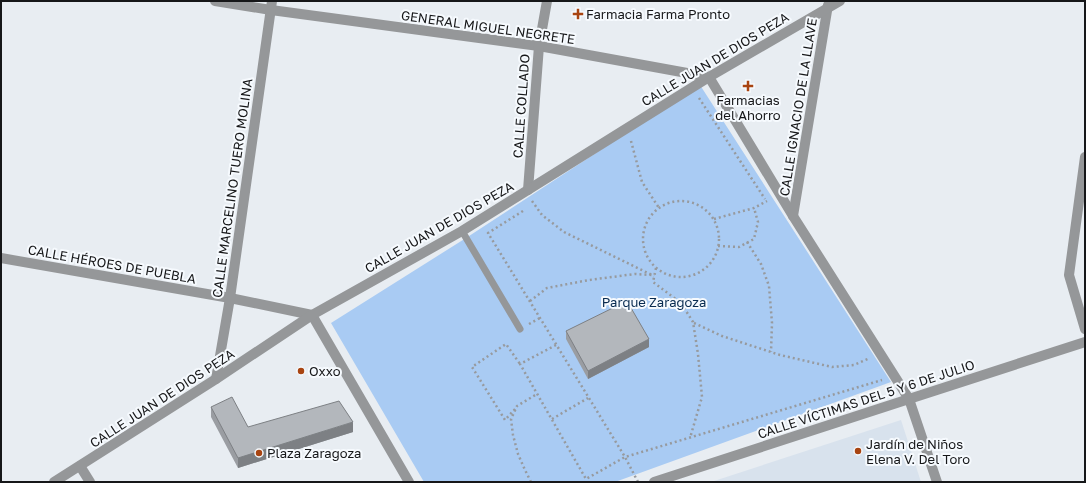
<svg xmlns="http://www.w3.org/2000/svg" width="1086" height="483" font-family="'Golos Text',sans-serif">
  <rect width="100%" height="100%" fill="#e8edf2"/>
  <polygon fill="#d8e2ed" points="901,420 921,482 711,482"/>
  <polygon fill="#a9cbf3" points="700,85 891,382 615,482 424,482 331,323 466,238"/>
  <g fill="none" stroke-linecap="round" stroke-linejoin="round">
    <g stroke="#979a9e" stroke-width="2.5" stroke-dasharray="2 3" stroke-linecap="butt">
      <polyline points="699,98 765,199"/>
      <polyline points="631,141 642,182 659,208"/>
      <circle cx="681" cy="239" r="38"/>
      <polyline points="532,201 542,215 564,232 654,276"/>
      <polyline points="523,211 488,233 625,457 638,482"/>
      <polyline points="714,219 754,208 767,201"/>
      <polyline points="747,242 761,264 769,286 772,323 771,352"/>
      <polyline points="718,246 739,247 754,239 758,222 754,208"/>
      <polyline points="656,268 653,282 681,303 693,322 698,354 702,397 690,438"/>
      <polyline points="530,301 547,288 589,280 635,274 652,275"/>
      <polyline points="694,323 722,336 780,355 832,367 854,365 870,358"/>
      <polyline points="529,324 540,318"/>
      <polyline points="556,345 520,364 586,479 625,457 882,380"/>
      <polyline points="515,409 505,420 472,367 506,344 520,364"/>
      <polyline points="552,419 588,398"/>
      <polyline points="531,482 525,470 518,454 513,435 511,419 517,406 537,394"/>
    </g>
    <polyline stroke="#959799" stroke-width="7" points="462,231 520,329"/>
    <g stroke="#959799" stroke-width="10">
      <polyline points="215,1 271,10 539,46 709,77 793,216 909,399 937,482"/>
      <polyline points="1085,157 1069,275 1085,329"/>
      <polyline points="528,190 539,46 547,1"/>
      <polyline points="793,216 828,5"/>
      <polyline points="1,258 230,298 312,315 409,482"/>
      <polyline points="216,379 230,298 272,1"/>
      <polyline points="80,466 90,482"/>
      <polyline points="54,482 216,379 312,315 462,231 709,77 840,1"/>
      <polyline points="654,482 909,399 1085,342"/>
    </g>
  </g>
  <g fill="#9a9da2">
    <polygon points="566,331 649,347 588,379 566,339"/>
    <polygon points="211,407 248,427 353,432 238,468 211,417"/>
  </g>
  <g fill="#7d8084">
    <polygon points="649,339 649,347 588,379 588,371"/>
    <polygon points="353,422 353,432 238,468 238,458"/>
  </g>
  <g fill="#b3b7bc" stroke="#7d8084">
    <polygon points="627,301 649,339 588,371 566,331"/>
    <polygon points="232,397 248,427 339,401 353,422 238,458 211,407"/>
  </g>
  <g fill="#a84411" stroke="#f6fafe" stroke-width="1.5">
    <path d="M576 8h4v4h4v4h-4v4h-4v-4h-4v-4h4z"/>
    <path d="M746 80h4v4h4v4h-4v4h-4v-4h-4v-4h4z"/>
    <circle cx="301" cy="371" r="4"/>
    <circle cx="858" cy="451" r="4"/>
    <circle cx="259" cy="453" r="4"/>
  </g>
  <g text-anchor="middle" stroke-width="4" stroke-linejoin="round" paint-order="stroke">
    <g font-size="13" fill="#161719" stroke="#f6fafe" text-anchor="start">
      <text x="586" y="19">Farmacia Farma Pronto</text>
      <text x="748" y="105" text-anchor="middle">Farmacias<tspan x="748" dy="15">del Ahorro</tspan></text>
      <text x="309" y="376">Oxxo</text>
      <text x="866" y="449">Jardín de Niños<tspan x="866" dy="15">Elena V. Del Toro</tspan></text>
      <text x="267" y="458">Plaza Zaragoza</text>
    </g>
    <g font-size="13" fill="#161719" stroke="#f6fafe">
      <text transform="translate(488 27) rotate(8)" y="5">GENERAL MIGUEL NEGRETE</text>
      <text transform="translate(715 59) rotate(-31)" y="5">CALLE JUAN DE DIOS PEZA</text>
      <text transform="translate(521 106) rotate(-86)" y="5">CALLE COLLADO</text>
      <text transform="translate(798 107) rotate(-81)" y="5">CALLE IGNACIO DE LA LLAVE</text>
      <text transform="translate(232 188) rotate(-82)" y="5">CALLE MARCELINO TUERO MOLINA</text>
      <text transform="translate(439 227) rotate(-30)" y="5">CALLE JUAN DE DIOS PEZA</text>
      <text transform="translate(112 264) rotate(10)" y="5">CALLE HÉROES DE PUEBLA</text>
      <text transform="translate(162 398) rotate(-33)" y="5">CALLE JUAN DE DIOS PEZA</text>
      <text transform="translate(866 399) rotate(-18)" y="5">CALLE VÍCTIMAS DEL 5 Y 6 DE JULIO</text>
    </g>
    <g font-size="13" fill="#082b50" stroke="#f6fafe">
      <text x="654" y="307">Parque Zaragoza</text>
    </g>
  </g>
  <rect width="1086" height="483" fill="none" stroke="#161719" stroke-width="4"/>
</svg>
